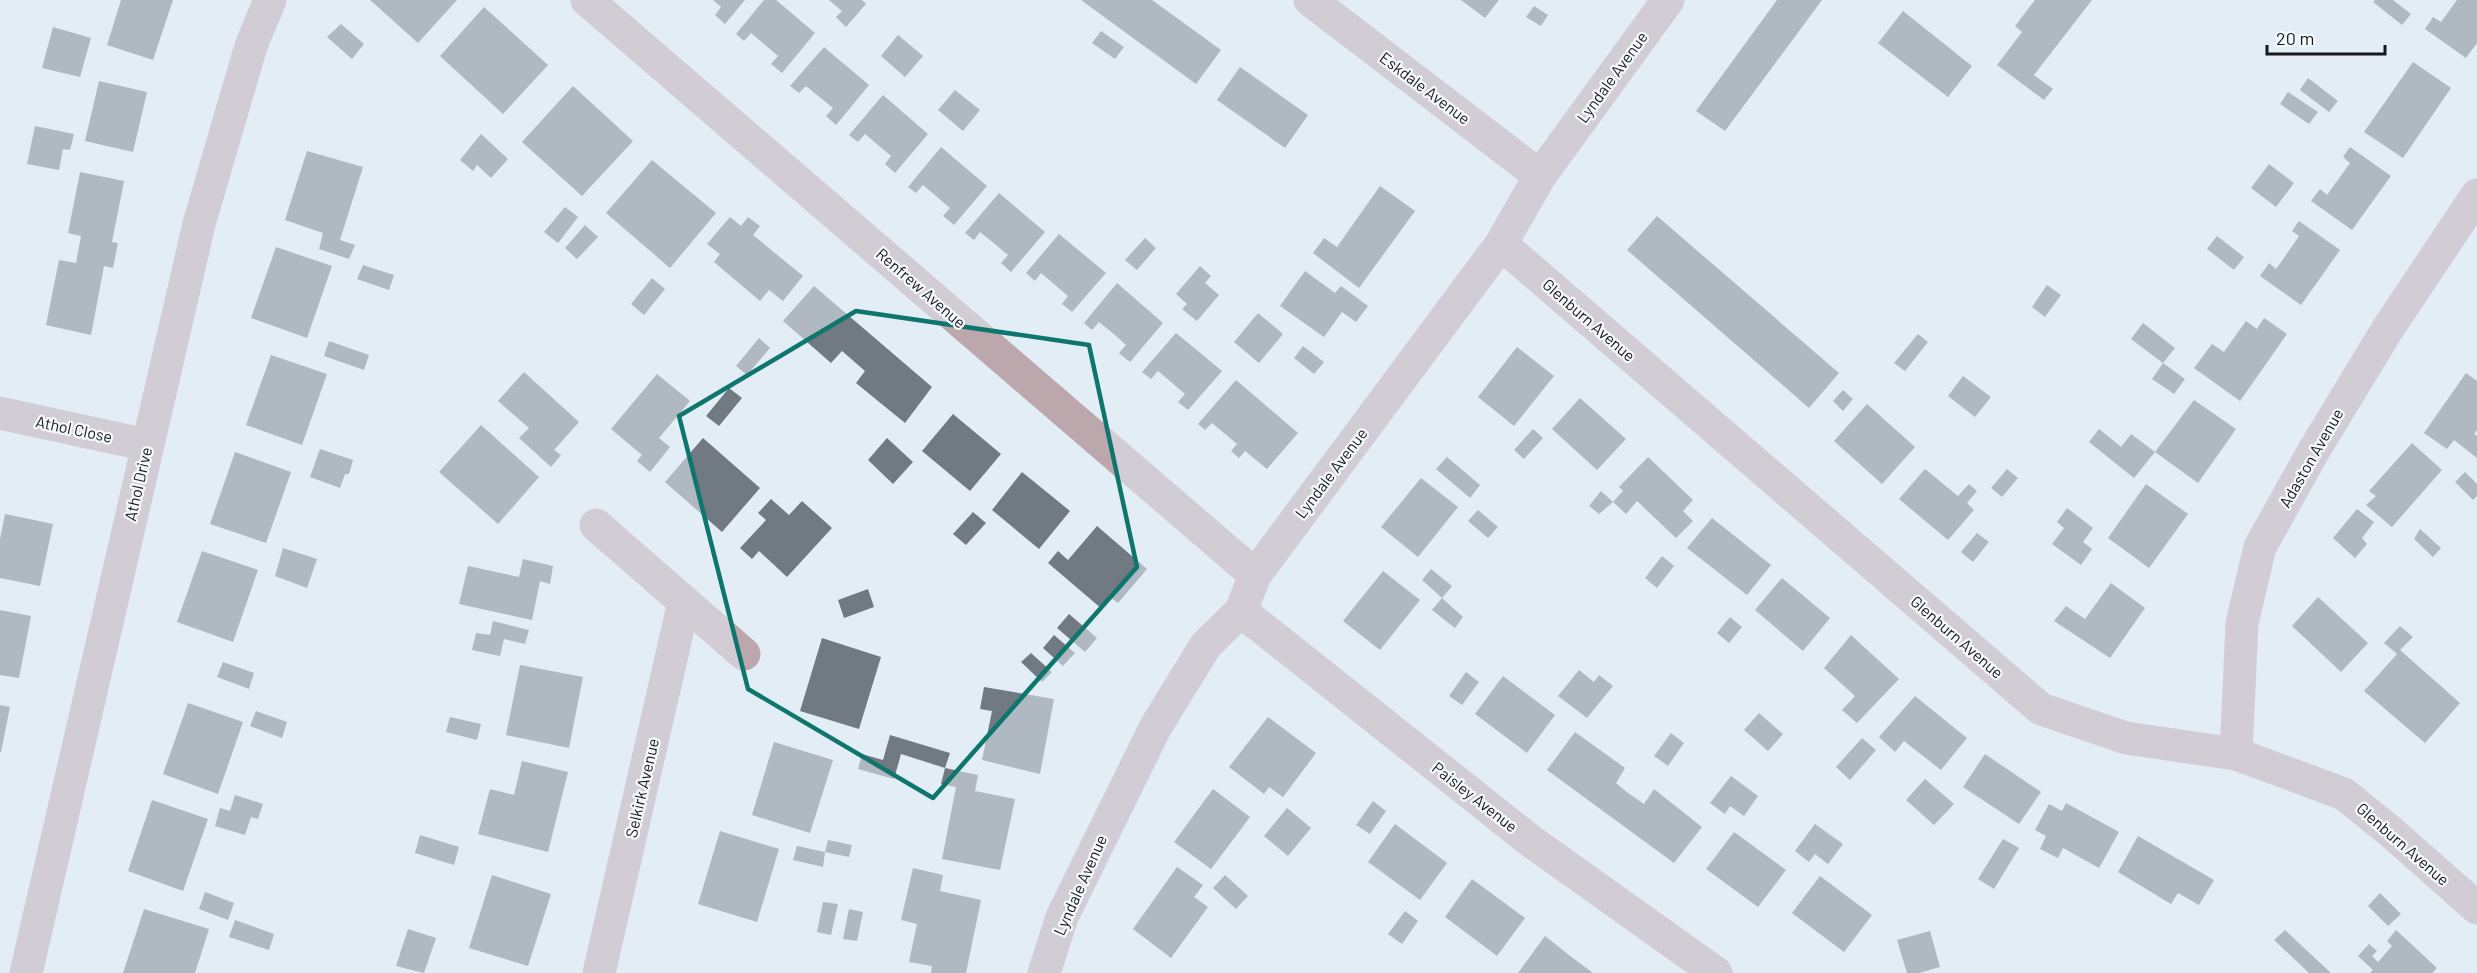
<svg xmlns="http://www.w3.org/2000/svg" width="2477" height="973" font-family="Barlow,sans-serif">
  <rect width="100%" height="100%" fill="#e3edf6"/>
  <g fill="#717a82">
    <polygon points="121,0 173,0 153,60 107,45"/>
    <polygon points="370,0 457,0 418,43"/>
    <polygon points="713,0 745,0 725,24 715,15 721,7"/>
    <polygon points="764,0 776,0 815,33 782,73 771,64 778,56 751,33 744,41 736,34"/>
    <polygon points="829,0 862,0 866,4 846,27 836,17 842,11"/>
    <polygon points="1081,0 1152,0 1221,50 1196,84"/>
    <polygon points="1461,0 1499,0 1485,18"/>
    <polygon points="1777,0 1822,0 1725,131 1696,111"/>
    <polygon points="2035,0 2092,0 2034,75 2053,89 2044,100 1997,65 2022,32 2015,26"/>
    <polygon points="2375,0 2393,0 2411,14 2402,25 2373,2"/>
    <polygon points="2457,0 2477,0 2477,43 2466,58 2425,29 2433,17 2441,22"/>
    <polygon points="1534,6 1548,15 1541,26 1526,17"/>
    <polygon points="484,7 548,65 503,114 440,56"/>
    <polygon points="1903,11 1972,66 1948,97 1878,43"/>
    <polygon points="341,24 364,44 352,59 327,37"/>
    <polygon points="53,27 91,38 80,77 42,68"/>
    <polygon points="1101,31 1124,47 1115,59 1092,43"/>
    <polygon points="898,35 923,56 905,77 881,56"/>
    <polygon points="824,47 869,85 836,125 826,116 833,108 806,86 799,93 790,86"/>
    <polygon points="2413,62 2451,88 2403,158 2364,132"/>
    <polygon points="1240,67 1308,115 1285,148 1217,100"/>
    <polygon points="2308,78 2338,101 2329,112 2300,90"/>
    <polygon points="99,81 147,92 133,152 85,141"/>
    <polygon points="573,86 633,141 582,196 522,142"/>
    <polygon points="955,90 980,110 963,131 938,110"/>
    <polygon points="2288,92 2318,112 2309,124 2280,104"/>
    <polygon points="883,95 928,134 895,173 885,164 891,156 865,134 858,142 849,135"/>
    <polygon points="35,126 74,134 70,150 63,149 59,170 27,164"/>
    <polygon points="481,134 508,159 491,178 477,165 473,171 460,160"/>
    <polygon points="941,147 987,186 954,225 943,216 950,208 923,185 916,193 908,187"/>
    <polygon points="2350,147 2391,176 2352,230 2311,201 2320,189 2327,195 2350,163 2343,157"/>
    <polygon points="307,151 363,167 340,240 355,245 349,259 319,249 323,233 285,220"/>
    <polygon points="652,160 716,213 670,268 606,213"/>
    <polygon points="2269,164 2294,183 2276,207 2251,188"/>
    <polygon points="80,172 124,181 112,242 118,243 113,268 104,266 91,335 46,325 59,260 76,263 81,236 68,233"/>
    <polygon points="1380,186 1415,211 1359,288 1313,253 1324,238 1337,247"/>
    <polygon points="999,193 1045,232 1011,272 1001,263 1008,255 996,245 980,232 974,240 965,233"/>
    <polygon points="565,207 578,217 558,243 544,232"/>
    <polygon points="1657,216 1839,373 1809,408 1627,250"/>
    <polygon points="730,217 741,226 748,217 760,226 753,235 803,276 783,301 769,290 760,301 714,262 720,254 707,244"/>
    <polygon points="2299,221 2340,250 2301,305 2260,276 2269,263 2276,269 2286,255 2299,236 2292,231"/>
    <polygon points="585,225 598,237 577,259 565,248"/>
    <polygon points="1059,234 1106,273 1072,312 1062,304 1068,296 1041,273 1035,281 1026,273"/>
    <polygon points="2217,236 2244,257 2234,270 2207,249"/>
    <polygon points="1145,238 1156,248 1137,270 1125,260"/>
    <polygon points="276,247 332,266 307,338 251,318"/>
    <polygon points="363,265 394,275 389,290 357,279"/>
    <polygon points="1200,266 1211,276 1205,283 1219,295 1197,321 1182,309 1187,304 1176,294"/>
    <polygon points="1305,271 1335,293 1341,286 1368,306 1356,322 1342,312 1324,337 1280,306"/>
    <polygon points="652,278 665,289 644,315 631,304"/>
    <polygon points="1117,283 1163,323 1130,362 1119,353 1126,345 1115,335 1099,322 1092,330 1084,323"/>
    <polygon points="2047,285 2061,295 2045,317 2032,307"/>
    <polygon points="814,286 932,387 905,423 856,383 865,371 842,351 831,363 783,321"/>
    <polygon points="1258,313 1283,334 1259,363 1234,342"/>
    <polygon points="2264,318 2287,334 2240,401 2194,368 2212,344 2224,352 2246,321 2257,329"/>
    <polygon points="2143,323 2175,348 2163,363 2131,339"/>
    <polygon points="1176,333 1222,371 1188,410 1178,402 1185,394 1158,371 1151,379 1142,372"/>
    <polygon points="1918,334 1928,342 1905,371 1894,363"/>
    <polygon points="759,338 770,348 747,375 736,366"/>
    <polygon points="329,341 369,355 364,370 324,356"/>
    <polygon points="1303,346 1324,362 1314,374 1294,358"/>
    <polygon points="1517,347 1554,376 1514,426 1478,397"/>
    <polygon points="271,355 327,374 302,445 246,425"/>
    <polygon points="2163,363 2185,379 2174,394 2152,379"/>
    <polygon points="524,372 579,422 554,450 561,455 551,467 519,438 529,428 498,401"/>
    <polygon points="2466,373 2477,381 2477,430 2474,434 2477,436 2477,458 2454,440 2447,449 2424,433"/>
    <polygon points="657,374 690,401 659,438 670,447 650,472 637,461 642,455 611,429"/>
    <polygon points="1963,376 1991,397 1975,417 1948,396"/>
    <polygon points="1236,380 1298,433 1267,469 1245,451 1239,458 1231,451 1237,444 1212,423 1205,430 1198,424"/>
    <polygon points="729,388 742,398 719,426 706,416"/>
    <polygon points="1843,390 1853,399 1843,411 1833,401"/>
    <polygon points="1580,398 1626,439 1597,470 1552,429"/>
    <polygon points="2194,400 2236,429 2198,483 2155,452"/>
    <polygon points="1867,404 1915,447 1882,484 1834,441"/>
    <polygon points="953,414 1001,454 970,491 922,451"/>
    <polygon points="481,425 539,477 498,524 439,472"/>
    <polygon points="1533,429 1543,438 1524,459 1514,450"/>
    <polygon points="2099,429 2121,447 2131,434 2155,452 2134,478 2089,442"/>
    <polygon points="703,438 760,488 722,532 665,482"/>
    <polygon points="887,438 913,462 893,484 868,460"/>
    <polygon points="2412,443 2442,470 2392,527 2366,505 2376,496 2369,491"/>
    <polygon points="320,449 353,460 349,474 345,474 340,488 310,477"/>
    <polygon points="235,452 291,472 266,543 210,524"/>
    <polygon points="1447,457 1480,485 1470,498 1436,469"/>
    <polygon points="1648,457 1693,500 1683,511 1693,521 1676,538 1637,501 1626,514 1613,502 1623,491 1619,487"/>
    <polygon points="1925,469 1958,496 1969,484 1977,491 1967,503 1974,510 1948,540 1899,499"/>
    <polygon points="2007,469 2018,478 2002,497 1991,488"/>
    <polygon points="1022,472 1070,511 1039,549 992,510"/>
    <polygon points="2465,472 2477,484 2477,496 2473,500 2455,482"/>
    <polygon points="1421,478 1458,507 1418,557 1381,527"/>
    <polygon points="2146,484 2188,514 2149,568 2108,538"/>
    <polygon points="1601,491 1613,502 1599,514 1589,506"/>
    <polygon points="771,499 789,515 802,501 832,528 787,577 759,551 752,559 740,548 766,520 758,513"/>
    <polygon points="2067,508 2093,528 2083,542 2092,549 2081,565 2052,544 2064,528 2057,522"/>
    <polygon points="2357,509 2374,522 2362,538 2367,544 2355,558 2333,538"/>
    <polygon points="1478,510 1498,527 1488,538 1468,521"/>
    <polygon points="973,512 986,523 966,545 953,534"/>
    <polygon points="5,514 53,524 40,586 0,578 0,539"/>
    <polygon points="1712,518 1771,565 1747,595 1687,548"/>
    <polygon points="1097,526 1147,569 1118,603 1111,598 1102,609 1048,563 1058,551 1068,560"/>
    <polygon points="2420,529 2441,548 2433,557 2414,539"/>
    <polygon points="1977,533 1989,542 1973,562 1961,552"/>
    <polygon points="283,548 317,559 307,588 275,576"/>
    <polygon points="202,551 258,570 233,642 177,622"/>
    <polygon points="1662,556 1674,566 1657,588 1645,578"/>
    <polygon points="523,559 553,566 550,584 540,581 532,620 459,604 468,566 519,577"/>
    <polygon points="1431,569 1452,586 1442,598 1422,580"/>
    <polygon points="1383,571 1420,600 1380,650 1343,621"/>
    <polygon points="1782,578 1830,618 1803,651 1755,610"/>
    <polygon points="2111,583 2145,608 2110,658 2054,621 2066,606 2085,619"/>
    <polygon points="868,589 874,607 844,618 838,600"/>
    <polygon points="2318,597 2368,643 2341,672 2292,626"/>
    <polygon points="1442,598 1463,617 1455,628 1432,610"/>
    <polygon points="0,610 31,616 19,678 0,675"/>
    <polygon points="1069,614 1097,638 1085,652 1057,628"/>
    <polygon points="1730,617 1742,627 1729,643 1717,633"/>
    <polygon points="493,621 529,630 525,644 504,639 500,656 472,650 476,633 490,635"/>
    <polygon points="2400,626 2413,637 2400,650 2460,703 2425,743 2364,691 2397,654 2384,643"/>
    <polygon points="1054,635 1075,653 1063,666 1043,648"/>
    <polygon points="1851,635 1899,679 1857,723 1842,710 1855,696 1824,668"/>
    <polygon points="822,638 881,657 859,729 800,711"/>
    <polygon points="1031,653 1052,672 1042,682 1021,662"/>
    <polygon points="223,662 254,673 249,689 217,677"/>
    <polygon points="520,665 583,677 569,748 506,735"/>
    <polygon points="1579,670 1594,682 1599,675 1613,686 1587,718 1558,696"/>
    <polygon points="1466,672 1479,682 1462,705 1449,696"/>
    <polygon points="1503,676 1555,715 1527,753 1475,714"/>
    <polygon points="984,687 1054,699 1040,774 982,760 992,711 980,709"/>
    <polygon points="1915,696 1967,738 1941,770 1904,741 1895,752 1879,737"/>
    <polygon points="188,703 243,722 218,794 163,774"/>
    <polygon points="0,705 10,707 1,752 0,752"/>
    <polygon points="256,711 287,722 282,738 250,726"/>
    <polygon points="1759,713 1783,734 1768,751 1744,730"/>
    <polygon points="450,717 481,724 477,740 446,732"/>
    <polygon points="1268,717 1316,753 1283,797 1269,787 1264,794 1229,767"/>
    <polygon points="1575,732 1625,768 1616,783 1628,793 1644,804 1654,789 1702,827 1674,863 1547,770"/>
    <polygon points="1671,733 1684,743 1668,766 1654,756"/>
    <polygon points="890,735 950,753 945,768 901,754 894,779 858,769 862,754 883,760"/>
    <polygon points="1862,738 1876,750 1850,780 1836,767"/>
    <polygon points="774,742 833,760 810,833 752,815"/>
    <polygon points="1985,754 2041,792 2019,824 1963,787"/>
    <polygon points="522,761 568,772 548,852 478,834 490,789 514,795"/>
    <polygon points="945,768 978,775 975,791 1015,799 1000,870 942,859 956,787 941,784"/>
    <polygon points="1731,776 1758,796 1744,816 1730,806 1725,814 1710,803"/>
    <polygon points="1925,779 1954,804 1934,825 1906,800"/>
    <polygon points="1213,789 1250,817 1211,869 1174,842"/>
    <polygon points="235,795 263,804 258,819 251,817 245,835 215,826 220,808 230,811"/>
    <polygon points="152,800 208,819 183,891 128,871"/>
    <polygon points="1373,801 1386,811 1370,834 1356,825"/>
    <polygon points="2066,803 2119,832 2099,868 2063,848 2058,858 2040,849 2046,836 2035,830 2049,804 2062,811"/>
    <polygon points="1287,808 1311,828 1288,856 1264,836"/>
    <polygon points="1395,824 1447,863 1420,900 1368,862"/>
    <polygon points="1815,824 1843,844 1828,864 1815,854 1809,862 1795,851"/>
    <polygon points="720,831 779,849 757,922 698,904"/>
    <polygon points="1734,832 1786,870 1758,907 1706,869"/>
    <polygon points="420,835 459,847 454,865 415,853"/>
    <polygon points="2138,836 2214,880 2199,905 2178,893 2171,904 2118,872"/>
    <polygon points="2003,839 2019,848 1994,889 1978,879"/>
    <polygon points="828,840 852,845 849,857 825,852"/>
    <polygon points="797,846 825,852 823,867 793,860"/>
    <polygon points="1177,867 1203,885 1194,897 1208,907 1171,958 1133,929"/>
    <polygon points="913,868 943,875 940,891 981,900 966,973 931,973 932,966 909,962 917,924 901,920"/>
    <polygon points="492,875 551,894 528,966 469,948"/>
    <polygon points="1225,875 1248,896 1236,909 1213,888"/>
    <polygon points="1820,876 1872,915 1844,952 1792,913"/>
    <polygon points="1472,879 1525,918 1497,956 1445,917"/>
    <polygon points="205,892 234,903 228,920 199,909"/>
    <polygon points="2380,893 2401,914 2388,926 2368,906"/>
    <polygon points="823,902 838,904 831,935 817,932"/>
    <polygon points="144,909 209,929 195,973 123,973"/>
    <polygon points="849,909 863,912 857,941 843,939"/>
    <polygon points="1405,911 1418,921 1402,944 1388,934"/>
    <polygon points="235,920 274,934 269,950 229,937"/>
    <polygon points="408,929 436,938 424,973 396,966"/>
    <polygon points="2285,930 2331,973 2309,973 2274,940"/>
    <polygon points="2396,930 2437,968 2432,973 2370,973 2373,970 2358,956 2369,944 2377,951 2372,956 2378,962 2392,946 2387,941"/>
    <polygon points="1930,931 1940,967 1919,973 1907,973 1897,940"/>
    <polygon points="1545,936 1569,955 1593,973 1518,973"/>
  </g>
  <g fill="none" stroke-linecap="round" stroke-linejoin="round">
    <g stroke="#bca7ad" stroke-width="33">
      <polyline points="587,0 1255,575"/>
      <polyline points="1310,0 1540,176"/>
      <polyline points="1501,244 2041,709 2126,738 2236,754 2344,794 2391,832 2477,908"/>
      <polyline points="0,413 147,445"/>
      <polyline points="596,525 744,654"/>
      <polyline points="1241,611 1532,842 1716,973"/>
      <polyline points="2236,754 2242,623 2260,547 2313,452 2387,330 2477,195"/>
      <polyline points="26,973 199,224 251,46 270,0"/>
      <polyline points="599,973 684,602"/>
      <polyline points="1044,973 1062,917 1156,726 1206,645 1241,611 1255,575 1501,244 1540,176 1668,0"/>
    </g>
  </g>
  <path d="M0 0H2477V973H0ZM856,311L1089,345L1137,567L933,798L748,689L679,416Z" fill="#e3edf6" fill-opacity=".55" fill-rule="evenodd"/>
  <path fill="none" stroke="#0f766e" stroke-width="4.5" stroke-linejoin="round" d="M856,311L1089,345L1137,567L933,798L748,689L679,416Z"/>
  <g text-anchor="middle" stroke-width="4.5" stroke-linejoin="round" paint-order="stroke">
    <g font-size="16" fill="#16191c" stroke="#f5f9fd">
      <text transform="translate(1612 77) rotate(-54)" y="6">Lyndale Avenue</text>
      <text transform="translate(1425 88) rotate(37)" y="6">Eskdale Avenue</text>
      <text transform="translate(921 288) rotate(41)" y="6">Renfrew Avenue</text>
      <text transform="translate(1589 320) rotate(41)" y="6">Glenburn Avenue</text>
      <text transform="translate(74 429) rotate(12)" y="6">Athol Close</text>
      <text transform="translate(2311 458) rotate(-60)" y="6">Adaston Avenue</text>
      <text transform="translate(1331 473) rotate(-53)" y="6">Lyndale Avenue</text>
      <text transform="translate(138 484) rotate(-77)" y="6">Athol Drive</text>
      <text transform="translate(1957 637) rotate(41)" y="6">Glenburn Avenue</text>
      <text transform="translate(642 788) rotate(-77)" y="6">Selkirk Avenue</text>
      <text transform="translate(1475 797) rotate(38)" y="6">Paisley Avenue</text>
      <text transform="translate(2403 844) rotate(41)" y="6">Glenburn Avenue</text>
      <text transform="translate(1080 885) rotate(-66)" y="6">Lyndale Avenue</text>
    </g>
  </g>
  <path d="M2267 45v9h118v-9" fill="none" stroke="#16191c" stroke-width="3"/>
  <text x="2276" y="45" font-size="18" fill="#16191c" stroke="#f5f9fd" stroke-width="4.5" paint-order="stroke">20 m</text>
</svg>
